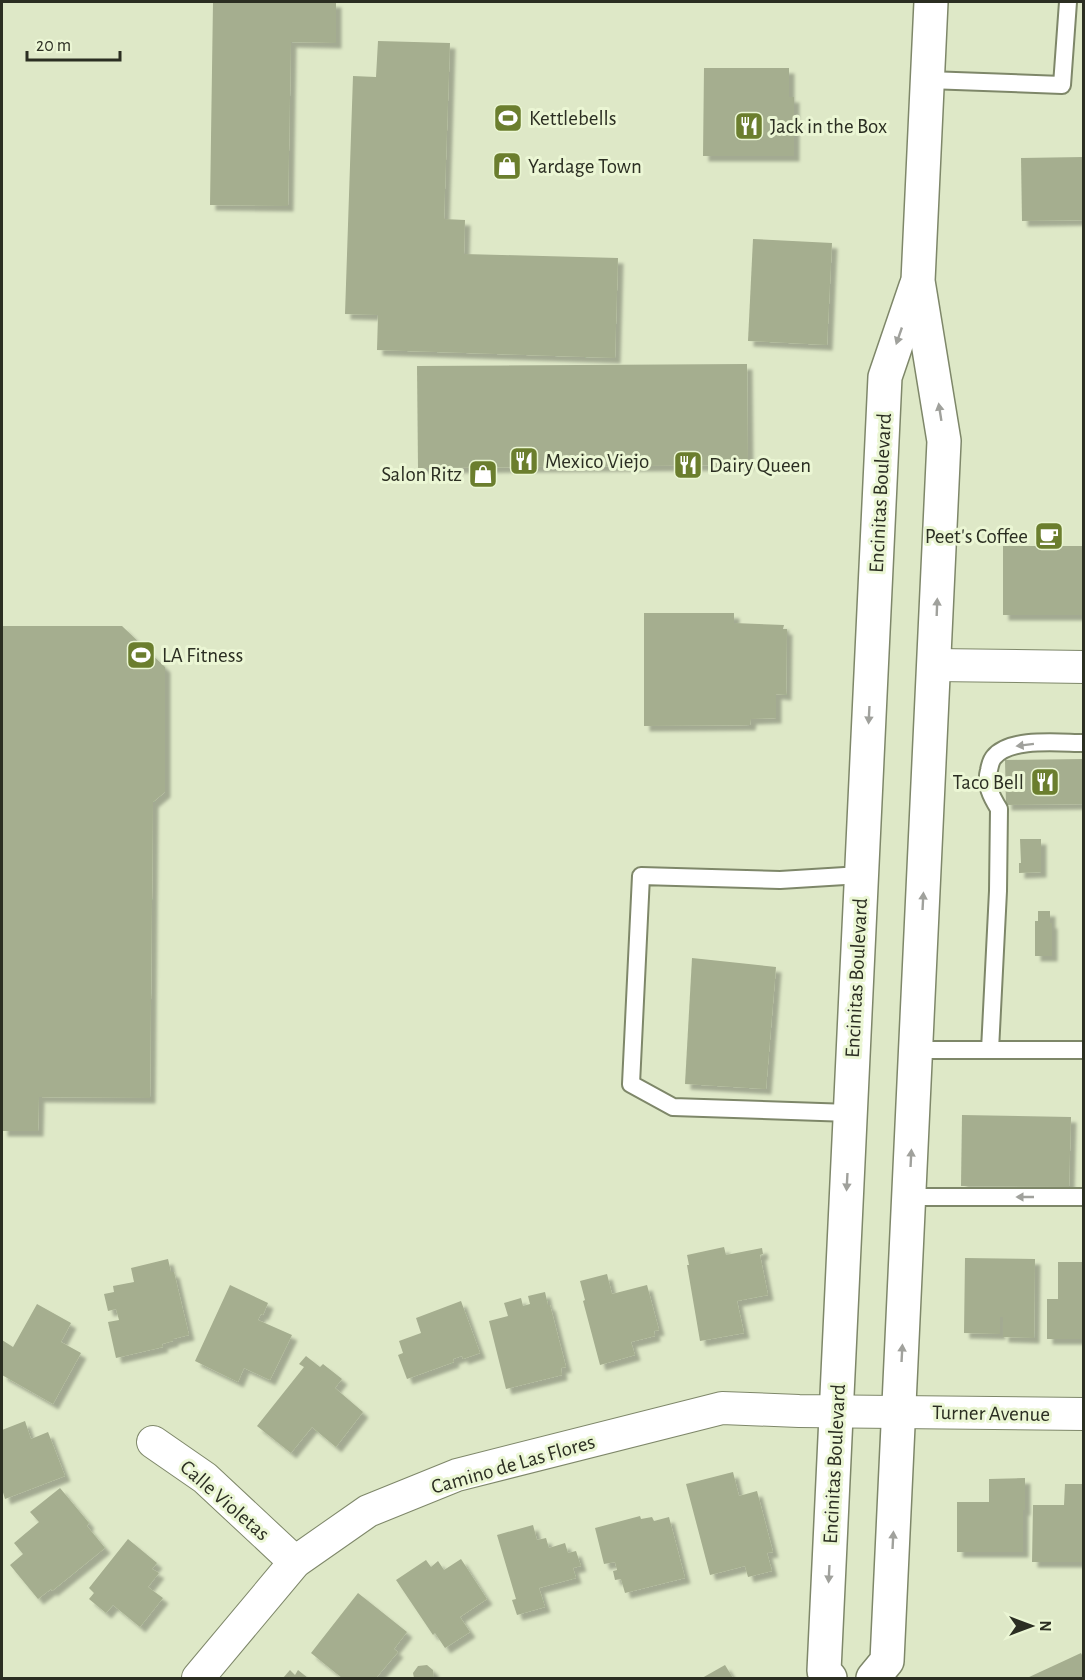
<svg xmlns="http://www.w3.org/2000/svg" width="1085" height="1680" font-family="'Alegreya Sans',sans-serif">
  <defs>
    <filter id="shadow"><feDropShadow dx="5.5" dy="5.5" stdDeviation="1.5" flood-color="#0004"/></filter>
  </defs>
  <rect width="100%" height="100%" fill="#dee8c7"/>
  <g fill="#a5ae8f" filter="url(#shadow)">
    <polygon points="213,2 336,2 336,43 291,42 288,206 210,205"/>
    <polygon points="378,41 450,43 444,219 465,220 464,254 618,258 615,358 377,350 378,315 345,314 353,76 376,77"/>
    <polygon points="704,68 789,68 789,97 794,97 794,156 703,156"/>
    <polygon points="1084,157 1084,220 1022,221 1021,158"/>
    <polygon points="753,239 832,243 827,345 748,341"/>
    <polygon points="747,364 748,465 418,468 417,366"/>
    <rect x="1003" y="546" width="80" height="69"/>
    <polygon points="644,613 734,613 734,623 784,625 783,629 787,629 786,695 776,694 776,718 751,719 750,725 644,726"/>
    <polygon points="2,626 122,626 165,667 165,792 153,802 150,1098 39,1097 38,1131 2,1131"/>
    <polygon points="1084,759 1084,804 1006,805 1005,760"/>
    <polygon points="1020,839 1041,839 1041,872 1019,873 1019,863 1021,863"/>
    <polygon points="1038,911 1050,911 1050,923 1052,923 1052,956 1035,956 1035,921 1038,921"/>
    <polygon points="692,958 776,967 766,1089 685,1084"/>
    <polygon points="962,1115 1071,1117 1069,1187 961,1186"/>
    <polygon points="724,1247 726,1255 762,1248 763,1254 760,1255 768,1295 737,1301 744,1333 700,1341 687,1265 689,1265 687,1255"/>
    <polygon points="965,1258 1035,1259 1034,1338 1003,1337 1003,1317 1000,1317 1000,1334 964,1333"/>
    <polygon points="168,1259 171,1272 174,1272 189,1335 173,1339 173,1341 162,1344 163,1347 116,1358 108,1322 119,1320 116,1309 108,1311 104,1294 114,1292 113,1286 134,1282 131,1268"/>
    <polygon points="1058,1262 1084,1262 1084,1339 1047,1339 1047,1299 1058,1299"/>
    <polygon points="607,1274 612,1294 647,1285 659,1330 654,1331 655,1336 631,1342 635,1355 600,1365 583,1301 585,1300 580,1281"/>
    <polygon points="230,1285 268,1303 263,1315 261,1314 258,1320 292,1335 270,1380 244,1368 238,1382 195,1361"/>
    <polygon points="545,1292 548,1305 550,1305 566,1367 561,1368 562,1375 506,1389 489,1321 508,1316 504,1303 521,1298 523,1306 530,1304 528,1296"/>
    <polygon points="461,1301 480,1353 463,1359 462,1356 453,1359 454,1362 407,1379 398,1355 403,1353 399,1341 421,1333 416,1318"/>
    <polygon points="37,1304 71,1323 61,1342 81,1353 53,1404 2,1375 2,1340 13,1347"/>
    <polygon points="306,1356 320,1367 323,1364 342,1379 335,1388 363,1412 336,1447 312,1427 291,1453 257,1426 304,1367 299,1364"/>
    <polygon points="25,1421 31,1439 48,1432 65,1476 5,1499 2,1489 2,1430"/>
    <polygon points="733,1472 739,1496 757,1491 773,1552 767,1553 772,1571 748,1577 745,1566 710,1575 686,1484"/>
    <polygon points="1025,1478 1025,1510 1023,1510 1023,1552 957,1552 957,1502 989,1502 989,1479"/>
    <polygon points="1065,1484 1084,1484 1084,1562 1032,1562 1033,1505 1064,1505"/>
    <polygon points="60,1488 89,1523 87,1526 105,1548 52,1591 51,1589 38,1599 10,1565 23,1554 14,1543 39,1522 30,1512"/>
    <polygon points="640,1516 641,1519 652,1517 654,1521 669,1517 685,1578 625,1593 621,1579 615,1580 613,1571 617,1570 615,1562 604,1564 595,1528"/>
    <polygon points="533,1525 537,1540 546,1538 549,1548 565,1543 568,1553 576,1551 581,1566 573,1568 576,1578 539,1588 545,1607 517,1615 512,1600 516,1599 497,1535"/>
    <polygon points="128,1539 157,1563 152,1569 159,1573 148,1587 163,1598 140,1627 113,1605 106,1613 89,1599 94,1593 89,1588"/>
    <polygon points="461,1559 487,1599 460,1617 470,1632 445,1648 435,1633 433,1635 396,1580 426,1560 431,1567 438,1561 444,1570"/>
    <polygon points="358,1593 407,1632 394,1649 398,1652 376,1678 342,1678 311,1653"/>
    <polygon points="1081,1653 1084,1659 1084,1678 1027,1678"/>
    <polygon points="427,1665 433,1670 434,1678 414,1678 413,1673 418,1666"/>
    <polygon points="725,1665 733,1678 702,1678"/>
    <polygon points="290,1670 295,1675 298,1670 308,1678 283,1678"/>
  </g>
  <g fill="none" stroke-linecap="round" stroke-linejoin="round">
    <g stroke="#7e8769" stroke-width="20">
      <g id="service">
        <polyline points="928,80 1062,85 1068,2"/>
        <polyline points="916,1050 1084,1050"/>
        <path d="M990,1050L998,891L999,809C991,796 985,785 989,770C990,765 991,760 994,757C1010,737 1060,743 1084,743"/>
        <polyline points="850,1113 673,1107 631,1084 641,876 780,880 861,875"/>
        <polyline points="909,1197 1084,1197"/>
      </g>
    </g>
    <g stroke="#7e8769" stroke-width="34">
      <g id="minor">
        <polyline points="934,665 1084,667"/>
        <polyline points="153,1442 205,1478 295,1562"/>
        <polyline points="198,1678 295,1562 368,1511 457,1475 722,1408 799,1411 1084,1414"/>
      </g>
    </g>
    <g stroke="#7e8769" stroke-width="36">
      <g id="primary">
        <polyline points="830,1678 824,1671 885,377 916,286"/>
        <polyline points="873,1678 887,1661 944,441 918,281 931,2"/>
      </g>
    </g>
    <use href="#service" stroke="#fff" stroke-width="16"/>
    <use href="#minor" stroke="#fff" stroke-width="32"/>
    <use href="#primary" stroke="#fff" stroke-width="33"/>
  </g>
  <defs><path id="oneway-solid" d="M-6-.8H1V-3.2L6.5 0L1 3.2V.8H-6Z" transform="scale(1.5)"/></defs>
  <g fill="#a0a19c">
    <use href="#oneway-solid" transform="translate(899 336) rotate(109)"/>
    <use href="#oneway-solid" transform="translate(940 412) rotate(-99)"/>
    <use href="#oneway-solid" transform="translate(937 607) rotate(-88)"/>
    <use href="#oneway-solid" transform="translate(869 715) rotate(93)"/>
    <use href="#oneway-solid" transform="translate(1025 745) rotate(173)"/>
    <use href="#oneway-solid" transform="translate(923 901) rotate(-87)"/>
    <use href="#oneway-solid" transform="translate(911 1158) rotate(-87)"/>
    <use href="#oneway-solid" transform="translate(847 1182) rotate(93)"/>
    <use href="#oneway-solid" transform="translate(1025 1197) rotate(-180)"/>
    <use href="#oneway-solid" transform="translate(902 1353) rotate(-87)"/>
    <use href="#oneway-solid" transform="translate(893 1540) rotate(-87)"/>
    <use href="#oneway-solid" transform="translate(829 1574) rotate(93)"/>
  </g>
  <defs>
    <g id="stadium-square" transform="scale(1.5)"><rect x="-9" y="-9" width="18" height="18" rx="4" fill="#6b7e2e" stroke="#ebf6d4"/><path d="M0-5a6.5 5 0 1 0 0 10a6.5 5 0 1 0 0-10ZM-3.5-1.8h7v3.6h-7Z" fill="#fff"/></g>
    <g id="restaurant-square" transform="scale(1.5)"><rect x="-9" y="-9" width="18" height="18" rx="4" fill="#6b7e2e" stroke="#ebf6d4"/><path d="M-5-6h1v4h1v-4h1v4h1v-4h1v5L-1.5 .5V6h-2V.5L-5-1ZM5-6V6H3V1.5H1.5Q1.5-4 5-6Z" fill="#fff"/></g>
    <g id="shop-square" transform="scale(1.5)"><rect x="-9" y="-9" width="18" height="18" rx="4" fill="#6b7e2e" stroke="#ebf6d4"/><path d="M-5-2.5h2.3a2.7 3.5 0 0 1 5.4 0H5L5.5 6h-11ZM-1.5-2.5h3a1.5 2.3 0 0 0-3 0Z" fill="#fff"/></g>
    <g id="cafe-square" transform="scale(1.5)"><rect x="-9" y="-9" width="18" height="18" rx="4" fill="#6b7e2e" stroke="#ebf6d4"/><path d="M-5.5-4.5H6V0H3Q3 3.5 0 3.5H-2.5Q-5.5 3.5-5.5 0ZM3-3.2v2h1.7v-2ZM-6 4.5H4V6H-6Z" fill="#fff"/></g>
  </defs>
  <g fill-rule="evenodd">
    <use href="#stadium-square" x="508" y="118"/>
    <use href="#restaurant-square" x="749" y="126"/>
    <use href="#shop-square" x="507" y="166"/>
    <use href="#restaurant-square" x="524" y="461"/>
    <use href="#restaurant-square" x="688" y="465"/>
    <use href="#shop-square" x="483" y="474"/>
    <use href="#cafe-square" x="1049" y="536"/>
    <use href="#stadium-square" x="141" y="655"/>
    <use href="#restaurant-square" x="1045" y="782"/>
  </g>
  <g text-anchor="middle" stroke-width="6" stroke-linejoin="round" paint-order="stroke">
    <g font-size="21" fill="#2b2e22" stroke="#ebf6d4" text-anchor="start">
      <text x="529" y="125">Kettlebells</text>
      <text x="770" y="133">Jack in the Box</text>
      <text x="528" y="173">Yardage Town</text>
      <text x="545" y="468">Mexico Viejo</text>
      <text x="709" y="472">Dairy Queen</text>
      <text x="462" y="481" text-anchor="end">Salon Ritz</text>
      <text x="1028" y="543" text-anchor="end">Peet's Coffee</text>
      <text x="162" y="662">LA Fitness</text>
      <text x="1024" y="789" text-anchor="end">Taco Bell</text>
    </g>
    <g font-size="21" fill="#2b2e22" stroke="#ebf6d4">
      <text transform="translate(880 493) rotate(-87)" y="7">Encinitas Boulevard</text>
      <text transform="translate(856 978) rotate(-87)" y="7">Encinitas Boulevard</text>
      <text transform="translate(991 1413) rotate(1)" y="7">Turner Avenue</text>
      <text transform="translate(513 1464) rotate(-16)" y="7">Camino de Las Flores</text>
      <text transform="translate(834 1464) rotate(-87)" y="7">Encinitas Boulevard</text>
      <text transform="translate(225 1500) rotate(41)" y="7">Calle Violetas</text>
    </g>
  </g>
  <rect width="1085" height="1680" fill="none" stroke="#2b2e22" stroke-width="6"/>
  <g transform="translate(1031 1626) rotate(90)" stroke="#ebf6d4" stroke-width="4.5" paint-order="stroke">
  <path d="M0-4.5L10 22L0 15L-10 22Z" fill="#2b2e22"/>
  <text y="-9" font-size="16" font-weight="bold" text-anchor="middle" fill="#2b2e22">N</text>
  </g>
  <path d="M27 51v9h93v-9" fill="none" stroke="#2b2e22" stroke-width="3"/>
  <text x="36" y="51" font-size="18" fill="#2b2e22" stroke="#ebf6d4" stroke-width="4.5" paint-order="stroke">20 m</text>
</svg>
